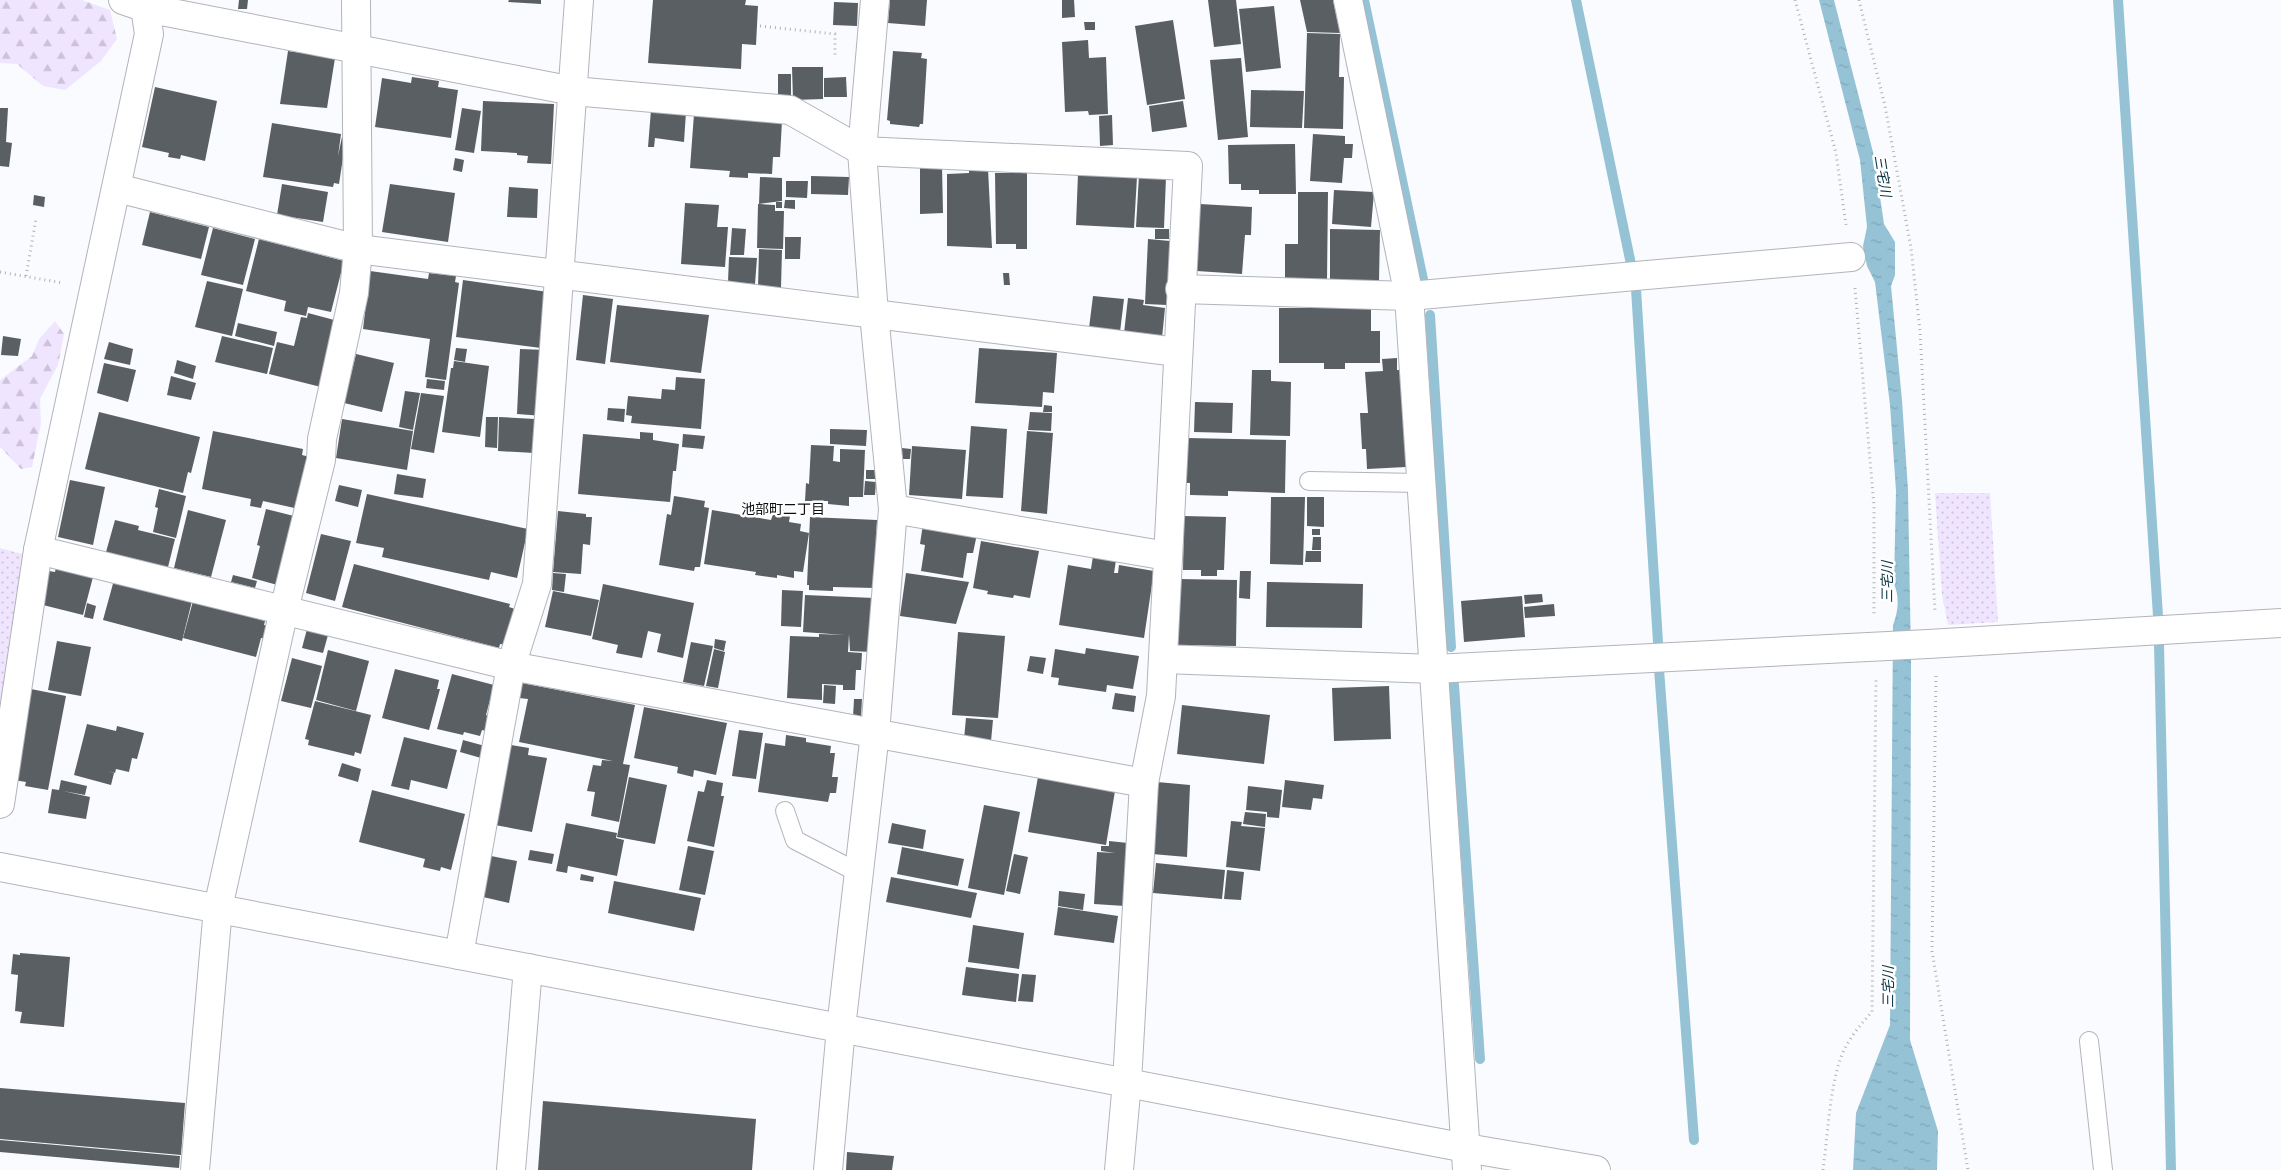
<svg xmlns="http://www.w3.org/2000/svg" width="2281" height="1170" font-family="'Titillium Web','Noto Sans JP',sans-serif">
  <defs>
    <pattern id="green-dots" width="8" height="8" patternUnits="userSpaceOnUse" patternTransform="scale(1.25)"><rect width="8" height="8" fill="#f0e5fe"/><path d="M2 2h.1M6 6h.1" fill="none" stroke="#cdc3d9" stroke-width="1.8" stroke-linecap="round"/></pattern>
    <pattern id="forest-firs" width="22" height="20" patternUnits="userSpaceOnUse" patternTransform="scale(1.25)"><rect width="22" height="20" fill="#f0e5fe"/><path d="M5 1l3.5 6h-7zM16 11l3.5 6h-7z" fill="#cdc3d9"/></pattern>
    <pattern id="water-ripples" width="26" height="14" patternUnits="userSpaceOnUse" patternTransform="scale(1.25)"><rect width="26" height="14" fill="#95c3d5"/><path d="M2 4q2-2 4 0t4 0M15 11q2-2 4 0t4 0" fill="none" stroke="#7fa6b6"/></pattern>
  </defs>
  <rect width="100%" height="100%" fill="#fafbfe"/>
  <g fill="url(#green-dots)">
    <polygon points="1935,493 1990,493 1998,622 1948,625 1942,595"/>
    <polygon points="0,548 27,555 0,719"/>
  </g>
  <g fill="url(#forest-firs)">
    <polygon points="0,0 82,0 110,10 117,39 101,61 65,90 43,86 17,64 0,63"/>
    <polygon points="55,321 64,334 58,365 40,399 41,423 32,467 21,469 0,447 0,380 32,356 39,339"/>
  </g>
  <path fill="url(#water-ripples)" d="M1819,0H1834L1874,156L1884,224L1895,242V275L1891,286L1902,400L1908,490L1911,657L1910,1040L1938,1131L1937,1170H1853L1856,1113L1890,1025L1893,625C1898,612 1900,598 1894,584L1896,491L1890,405L1875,282L1867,266L1863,246L1867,227L1860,160Z"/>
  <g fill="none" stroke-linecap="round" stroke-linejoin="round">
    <g stroke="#95c3d5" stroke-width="10">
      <polyline points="1364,0 1425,289"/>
      <polyline points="1576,0 1632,269"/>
      <polyline points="2118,0 2158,616"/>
      <polyline points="1636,289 1658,642"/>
      <polyline points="1430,315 1451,647"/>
      <polyline points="2159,644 2171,1170"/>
      <polyline points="1659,669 1694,1140"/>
      <polyline points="1454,685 1480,1059"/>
    </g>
  </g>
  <g fill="#5a5f64">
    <polygon points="239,0 248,0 247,9 238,9"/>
    <polygon points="509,0 541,0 541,4 508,2"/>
    <polygon points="653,0 746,0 745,5 758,6 756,45 742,44 741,69 648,63"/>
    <polygon points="890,0 927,0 925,26 888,23"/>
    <polygon points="1062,0 1074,0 1075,17 1062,18"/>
    <polygon points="1208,0 1236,0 1241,44 1214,47"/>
    <polygon points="1300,0 1333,0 1340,33 1307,32"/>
    <polygon points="834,2 858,3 857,26 833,25"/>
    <polygon points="1274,6 1281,68 1246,72 1239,9"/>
    <polygon points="1173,20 1185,99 1147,105 1135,26"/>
    <polygon points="1084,22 1095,22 1095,30 1085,30"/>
    <polygon points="1307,33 1340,34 1339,77 1344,77 1343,129 1304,128"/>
    <polygon points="1088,40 1089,58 1106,57 1108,114 1089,115 1088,111 1065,112 1062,42"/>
    <polygon points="288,51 335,58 327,108 280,104"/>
    <polygon points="893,51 922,53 921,58 927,59 923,124 920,124 919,127 890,124 890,121 887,120"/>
    <polygon points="1241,58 1248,137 1218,140 1210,60"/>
    <polygon points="792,67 823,67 823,99 793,100"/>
    <rect x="778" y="74" width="13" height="23"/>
    <polygon points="412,77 439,81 438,87 458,90 451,138 375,127 382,78 411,83"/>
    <polygon points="846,77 847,97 824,97 824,78"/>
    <polygon points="155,87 217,101 205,161 181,155 180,159 168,157 169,153 142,147"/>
    <polygon points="1251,90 1304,91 1302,128 1250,127"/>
    <polygon points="483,101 554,104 551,164 527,163 528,156 517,155 517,153 481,151"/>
    <polygon points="1183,101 1187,127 1152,132 1149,106"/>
    <polygon points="0,108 8,108 6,142 12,143 9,167 0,166"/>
    <polygon points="462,108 481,111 474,153 455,150"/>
    <polygon points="651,110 686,112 684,142 655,138 654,147 648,147"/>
    <polygon points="694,114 782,121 780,157 773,157 772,174 748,173 748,178 729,177 730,171 690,168"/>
    <polygon points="1112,115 1113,145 1100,146 1099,116"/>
    <polygon points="272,123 341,134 338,156 342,137 346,138 339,184 334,183 333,187 263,177"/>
    <polygon points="1313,134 1345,136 1345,144 1353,144 1352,158 1344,158 1342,183 1310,181"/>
    <polygon points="1295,144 1296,194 1259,194 1259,190 1241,190 1241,184 1229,184 1228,145"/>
    <polygon points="455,158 464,160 462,172 453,170"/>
    <polygon points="920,166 942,166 943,213 920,214"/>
    <polygon points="969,169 988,169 992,248 947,246 947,174 969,173"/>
    <polygon points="995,173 1027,173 1027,249 1016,249 1016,244 996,244"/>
    <polygon points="1078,174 1137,177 1134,228 1076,225"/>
    <polygon points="1139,175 1166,177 1164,228 1136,227"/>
    <polygon points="811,176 849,177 848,195 811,194"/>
    <polygon points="760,177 782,178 782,201 759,204"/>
    <polygon points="786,181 808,181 807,198 786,197"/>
    <polygon points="282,184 328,192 323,222 277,215"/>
    <polygon points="390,184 455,193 448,242 382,232"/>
    <polygon points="509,187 538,189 537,218 507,217"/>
    <polygon points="1334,190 1374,192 1371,227 1332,224"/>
    <polygon points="1298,192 1328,192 1327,281 1285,281 1285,244 1298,244"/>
    <polygon points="34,195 45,197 44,207 33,205"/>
    <polygon points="785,200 795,200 795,209 784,208"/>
    <rect x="776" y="202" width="6" height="6"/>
    <polygon points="685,203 719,205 717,227 728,227 725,267 681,264"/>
    <polygon points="758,204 775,205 775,211 784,211 783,249 757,248"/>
    <polygon points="1200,204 1252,207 1251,235 1245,235 1242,274 1197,271"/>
    <polygon points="150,212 209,227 201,259 142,245"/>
    <polygon points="213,228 255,239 243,285 201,275"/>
    <polygon points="732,228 746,229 744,255 730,255"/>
    <rect x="1155" y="229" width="14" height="10"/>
    <polygon points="1330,229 1380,230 1379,281 1330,280"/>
    <polygon points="785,237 801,237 800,259 785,259"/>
    <polygon points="259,239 344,261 331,312 308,307 306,316 284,311 286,301 246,291"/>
    <polygon points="1148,239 1170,241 1167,305 1145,304"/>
    <polygon points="759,249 782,250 781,288 758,288"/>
    <polygon points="729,257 757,258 755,284 728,282"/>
    <polygon points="370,271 428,279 429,273 456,276 455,282 459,283 446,380 425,377 430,339 363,329"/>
    <polygon points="1003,273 1009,273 1010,285 1004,285"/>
    <polygon points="463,280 548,292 541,348 456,337"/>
    <polygon points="207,281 243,289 232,336 195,327"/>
    <polygon points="583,295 613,299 605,364 576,360"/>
    <polygon points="1093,296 1124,299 1120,332 1089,328"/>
    <polygon points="1128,298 1144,300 1143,305 1165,308 1162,338 1124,333"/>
    <polygon points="617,305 709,315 701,373 610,362"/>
    <polygon points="1279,308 1371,308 1371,331 1380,331 1380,363 1345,363 1345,369 1324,369 1324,363 1279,363"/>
    <polygon points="308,313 338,321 321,387 269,374 277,342 294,346 301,317 307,318"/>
    <polygon points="238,323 277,332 274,346 235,336"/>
    <polygon points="3,336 21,339 18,356 1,355"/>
    <polygon points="222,336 273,348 267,374 215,362"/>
    <polygon points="109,342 133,349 130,365 104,359"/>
    <polygon points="456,348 467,349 465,362 454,360"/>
    <polygon points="979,348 1057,353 1054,393 1043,392 1042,407 975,403"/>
    <polygon points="520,349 546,350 543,416 517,414"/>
    <polygon points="356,354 394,363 382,412 344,403"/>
    <polygon points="1397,358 1397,370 1400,370 1406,467 1367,469 1366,449 1362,449 1360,413 1368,413 1365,372 1383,371 1382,359"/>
    <polygon points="177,360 196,366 193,379 174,373"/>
    <polygon points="454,361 489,366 480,437 442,432 451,368 453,368"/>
    <polygon points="104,363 136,370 128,402 97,393"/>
    <polygon points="1252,370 1271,370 1271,381 1291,382 1290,436 1250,435"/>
    <polygon points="171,376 196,383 191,400 167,395"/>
    <polygon points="676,377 705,379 701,429 631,423 632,416 626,415 628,396 661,399 662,389 675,390"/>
    <polygon points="427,379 445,381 444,390 426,388"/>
    <polygon points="405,391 420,393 413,430 399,427"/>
    <polygon points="421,393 444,396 434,453 411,449"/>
    <polygon points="1195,402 1233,403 1232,433 1194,432"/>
    <polygon points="1044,405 1052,406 1052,412 1043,412"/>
    <polygon points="608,408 625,409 624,422 607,420"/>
    <polygon points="99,412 200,437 191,473 188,472 183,493 85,469"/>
    <polygon points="1030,412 1052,413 1051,431 1028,430"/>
    <polygon points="486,417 498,417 497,448 485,447"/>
    <polygon points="499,417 535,419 534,453 498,451"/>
    <polygon points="342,419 413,431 407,470 336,458"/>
    <polygon points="971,426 1007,429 1003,498 966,496"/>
    <polygon points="830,429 867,430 866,446 830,444"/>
    <polygon points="213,431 303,449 302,455 310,457 299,509 263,501 261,508 250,506 251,499 202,489"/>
    <polygon points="1027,431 1053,433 1047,514 1021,511"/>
    <polygon points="640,432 653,433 653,440 679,444 676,471 673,471 670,502 578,494 583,434 640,439"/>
    <polygon points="683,434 705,436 703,449 682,447"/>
    <polygon points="1187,438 1286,440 1285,493 1228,491 1228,496 1190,495 1190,483 1186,483"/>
    <polygon points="811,445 834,446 833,461 840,462 840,449 865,450 863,497 849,497 849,506 828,504 828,501 805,501 806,483 809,484"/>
    <polygon points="912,446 966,450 962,499 909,495"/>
    <polygon points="902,448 911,449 910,459 901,459"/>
    <polygon points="866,470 876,470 875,479 866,479"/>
    <polygon points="397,474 426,479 423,498 394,494"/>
    <polygon points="70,480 105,487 93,545 58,537"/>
    <polygon points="865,481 876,482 875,495 864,495"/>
    <polygon points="339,485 362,490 358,507 335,501"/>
    <polygon points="159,489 186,496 176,538 153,532 158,508 155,507"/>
    <polygon points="367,494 528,529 517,578 491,572 489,580 382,557 384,548 356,543"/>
    <polygon points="674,496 705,501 704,507 709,508 700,567 695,567 694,571 659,565 667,514 671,515"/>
    <polygon points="1271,497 1305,497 1303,565 1270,564"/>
    <polygon points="1307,497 1324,497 1324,527 1307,526"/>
    <polygon points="775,508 784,510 784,516 790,516 789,522 801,524 800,531 809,533 803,572 794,571 794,578 777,575 777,578 755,575 756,572 704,564 712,510 771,520"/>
    <polygon points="266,509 298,517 281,586 252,578 260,546 257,545"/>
    <polygon points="188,510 226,520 211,577 174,568"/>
    <polygon points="558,511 586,514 586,517 592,517 590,545 583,544 581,574 553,572"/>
    <polygon points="1184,516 1226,517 1224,570 1217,570 1217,576 1201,576 1201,570 1183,570"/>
    <polygon points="810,517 877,520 874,588 833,587 833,591 809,590 809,585 807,585"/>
    <polygon points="115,520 139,526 138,530 175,539 168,567 106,552"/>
    <polygon points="923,524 977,534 973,553 967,553 963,578 921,571 925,545 920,544"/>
    <rect x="1312" y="529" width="8" height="6"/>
    <polygon points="321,534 351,541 335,601 306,593"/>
    <polygon points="1313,537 1321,537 1321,550 1312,550"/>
    <polygon points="981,541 1039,551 1030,598 1014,595 1013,598 987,594 988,591 973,588"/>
    <polygon points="1306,551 1321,551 1321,562 1305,562"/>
    <polygon points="1093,556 1116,560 1114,573 1118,573 1119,565 1154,571 1144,638 1059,625 1068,565 1091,569"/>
    <polygon points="354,564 510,604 509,607 515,609 506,645 500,644 499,648 342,607"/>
    <polygon points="56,567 93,577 83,615 43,605 46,596 43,595 49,571 55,572"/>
    <polygon points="1240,571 1251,571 1250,599 1239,598"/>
    <polygon points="553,573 566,574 564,592 552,590"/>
    <polygon points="906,573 969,582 956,624 900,616"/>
    <polygon points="233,575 257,581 255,588 231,582"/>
    <polygon points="1179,579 1237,580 1236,646 1178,645"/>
    <polygon points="114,580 192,601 182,641 103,620"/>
    <polygon points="1267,582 1363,584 1362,628 1266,627"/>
    <polygon points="603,584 694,603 683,658 657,652 661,634 648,631 642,658 616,653 618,645 592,639"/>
    <polygon points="782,590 803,591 801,627 781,626"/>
    <polygon points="553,591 599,600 591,636 545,627"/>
    <polygon points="1542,594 1543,602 1525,604 1524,595"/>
    <polygon points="805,595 874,598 872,652 850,651 849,634 848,652 862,653 861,670 856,670 855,690 843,690 843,685 822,684 822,700 787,698 790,636 819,637 819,634 845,635 803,632"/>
    <polygon points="1522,596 1525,637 1464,642 1461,601"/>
    <polygon points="193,601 265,621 264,625 271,627 267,639 261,638 256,657 183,638"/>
    <polygon points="87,603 96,606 93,619 84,617"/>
    <polygon points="1554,604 1555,616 1525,618 1524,607"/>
    <polygon points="307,629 328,635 323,653 302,648"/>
    <polygon points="958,632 1005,636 998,718 952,715"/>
    <polygon points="715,639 726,641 724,651 714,648"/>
    <polygon points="57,641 91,647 81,696 48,690"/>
    <polygon points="691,642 713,646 704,686 683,682"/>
    <polygon points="1086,648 1139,656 1133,689 1107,685 1106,692 1058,685 1059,678 1051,677 1055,649 1085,654"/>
    <polygon points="714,649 725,652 718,688 706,686"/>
    <polygon points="328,650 369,661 356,711 316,700"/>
    <polygon points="1030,656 1046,658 1043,674 1027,671"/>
    <polygon points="292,658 322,666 311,708 281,701"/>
    <polygon points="395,669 439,680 437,689 440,689 429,730 382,718"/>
    <polygon points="452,674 494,685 486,715 489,716 486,731 482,730 480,736 464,732 463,735 437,729"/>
    <polygon points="522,683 635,705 623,764 630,765 619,822 591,816 595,792 587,791 593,765 601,766 602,760 613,761 519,742 528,699 519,698"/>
    <polygon points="824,685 836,686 835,704 823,703"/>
    <polygon points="1389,686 1391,739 1334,741 1332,688"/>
    <polygon points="31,689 66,696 48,790 25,786 26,782 14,780"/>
    <polygon points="1115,693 1136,696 1134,712 1112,709"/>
    <polygon points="854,699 862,699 861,718 853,717"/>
    <polygon points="315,701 371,715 361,754 355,752 354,756 308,745 309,740 305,739"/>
    <polygon points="1182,705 1270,715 1264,764 1177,754"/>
    <polygon points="644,707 727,723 716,775 694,770 693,777 677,773 678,767 634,758"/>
    <polygon points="966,718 993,720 991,741 964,739"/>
    <polygon points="87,724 116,731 117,726 144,733 137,759 132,758 129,772 116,769 115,773 108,771 114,773 111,785 74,775"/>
    <polygon points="739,730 763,733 756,779 732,776"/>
    <polygon points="786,735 806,738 806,742 831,746 830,753 835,753 832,777 838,777 836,793 830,793 828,802 758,792 765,743 785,746"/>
    <polygon points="404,737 457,750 447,789 411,780 409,790 391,786"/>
    <polygon points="463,740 485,746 481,758 460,752"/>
    <polygon points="511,745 529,748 528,755 547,758 532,832 495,825"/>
    <polygon points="342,763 361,769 358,782 338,776"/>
    <polygon points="629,777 667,785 655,844 617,837"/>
    <polygon points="1038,777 1115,791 1106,845 1028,832"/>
    <polygon points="61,780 87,786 85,795 63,791 90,797 86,819 48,813 52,789 59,790"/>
    <polygon points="707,780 723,783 721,796 724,796 714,847 687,841 698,791 704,792"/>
    <polygon points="1285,780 1324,785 1322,799 1313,798 1311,810 1282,807"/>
    <polygon points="1157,782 1190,785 1187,857 1152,854"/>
    <polygon points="1248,786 1282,790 1279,818 1267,817 1267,812 1246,810"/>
    <polygon points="372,790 465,814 451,870 441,867 440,871 423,867 425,859 359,842"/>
    <polygon points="984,805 1020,812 1004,895 968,888"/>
    <polygon points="1245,812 1266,814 1265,827 1243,824"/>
    <polygon points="1231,821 1242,822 1241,826 1265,828 1260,871 1226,867"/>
    <polygon points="566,823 617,833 616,838 624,840 617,876 568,866 567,873 556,871"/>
    <polygon points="892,823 926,830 923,849 888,843"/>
    <polygon points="1109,841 1128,843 1125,906 1094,904 1097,852 1115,853 1101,851 1101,846 1109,846"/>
    <polygon points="688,846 714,851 705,895 679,890"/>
    <polygon points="902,847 964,859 958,886 897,874"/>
    <polygon points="530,850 554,854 552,864 528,860"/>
    <polygon points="1014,854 1028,857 1020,894 1006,891"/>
    <polygon points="491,856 517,861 509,903 483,897"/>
    <polygon points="1156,863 1225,870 1222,899 1153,893"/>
    <polygon points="1227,870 1244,872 1241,900 1224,899"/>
    <polygon points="581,874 594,877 593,882 580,880"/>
    <polygon points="891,877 977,893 971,918 886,902"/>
    <polygon points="614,881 701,898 694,931 608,913"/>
    <polygon points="1059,891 1085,894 1083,910 1058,906"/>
    <polygon points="1058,907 1118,916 1114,943 1054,935"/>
    <polygon points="973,925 1024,933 1019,969 968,962"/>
    <polygon points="20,953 70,957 64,1027 20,1023 22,1012 15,1011 18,975 11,974 13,954 20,955"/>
    <polygon points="966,967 1019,974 1016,1002 962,995"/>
    <polygon points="1022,974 1036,975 1033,1002 1018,1001"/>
    <polygon points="0,1088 185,1103 181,1155 0,1139"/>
    <polygon points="543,1101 756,1119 752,1170 538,1170"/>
    <polygon points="0,1140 180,1156 179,1168 0,1152"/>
    <polygon points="847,1152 894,1156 892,1170 846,1170"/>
  </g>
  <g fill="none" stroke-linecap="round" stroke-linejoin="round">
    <g stroke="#b1b4bb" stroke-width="20">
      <g id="service">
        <polyline points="1309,481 1421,483"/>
        <polyline points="785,811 795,840 859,873"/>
        <polyline points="2089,1041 2103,1170"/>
      </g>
    </g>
    <g stroke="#b1b4bb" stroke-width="30">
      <g id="minor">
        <polyline points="123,0 146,8 573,91 790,110 862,151 1188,166 1161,696 1144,783 1127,1082 1119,1170"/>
        <polyline points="1348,0 1409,296 1467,1170"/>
        <polyline points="117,188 358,249 1177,352"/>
        <polyline points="1180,289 1409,296 1851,257"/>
        <polyline points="893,509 1167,556"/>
        <polyline points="38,550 511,666 1144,783"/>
        <polyline points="1163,659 1434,669 1928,644 2281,623"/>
        <polyline points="0,804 38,550 149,34 144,0"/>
        <polyline points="459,955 511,666 537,584 579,0"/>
        <polyline points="195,1170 218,908 284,610 321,460 322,439 354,293 358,249 356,0"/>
        <polyline points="511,1170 528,968"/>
        <polyline points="828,1170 841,1028 875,733 893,509 874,314 862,151 875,0"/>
      </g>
    </g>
    <g stroke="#b1b4bb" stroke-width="30">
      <polyline id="tertiary" points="0,867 1466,1148 1596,1170"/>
    </g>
    <g stroke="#b1b2b5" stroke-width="3" stroke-dasharray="1 4" stroke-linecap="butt">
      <polyline points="1795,0 1836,153 1846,225"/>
      <polyline points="1859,0 1885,106 1911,248 1920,331 1935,612"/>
      <polyline points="760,26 835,34 835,57"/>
      <polyline points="0,272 63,283"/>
      <polyline points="26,276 36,219"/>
      <polyline points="1855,288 1874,506 1874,616"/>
      <polyline points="1936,676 1932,951 1968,1170"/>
      <path d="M1823,1170C1828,1134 1829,1094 1840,1060C1846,1042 1859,1026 1872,1012L1876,679"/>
    </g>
    <use href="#service" stroke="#fff" stroke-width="18"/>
    <use href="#minor" stroke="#fff" stroke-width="28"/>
    <use href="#tertiary" stroke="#fff" stroke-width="28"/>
  </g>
  <g text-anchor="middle" stroke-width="5" stroke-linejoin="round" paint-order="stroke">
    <g font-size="14" font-style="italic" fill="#06313f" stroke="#fff">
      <text transform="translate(1883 176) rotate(81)" y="5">三宅川</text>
      <text transform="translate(1887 582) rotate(-90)" y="5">三宅川</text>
      <text transform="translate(1888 987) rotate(-90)" y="5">三宅川</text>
    </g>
    <g font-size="14" fill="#0d0f11" stroke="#fff">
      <text x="783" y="514">池部町二丁目</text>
    </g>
  </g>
</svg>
